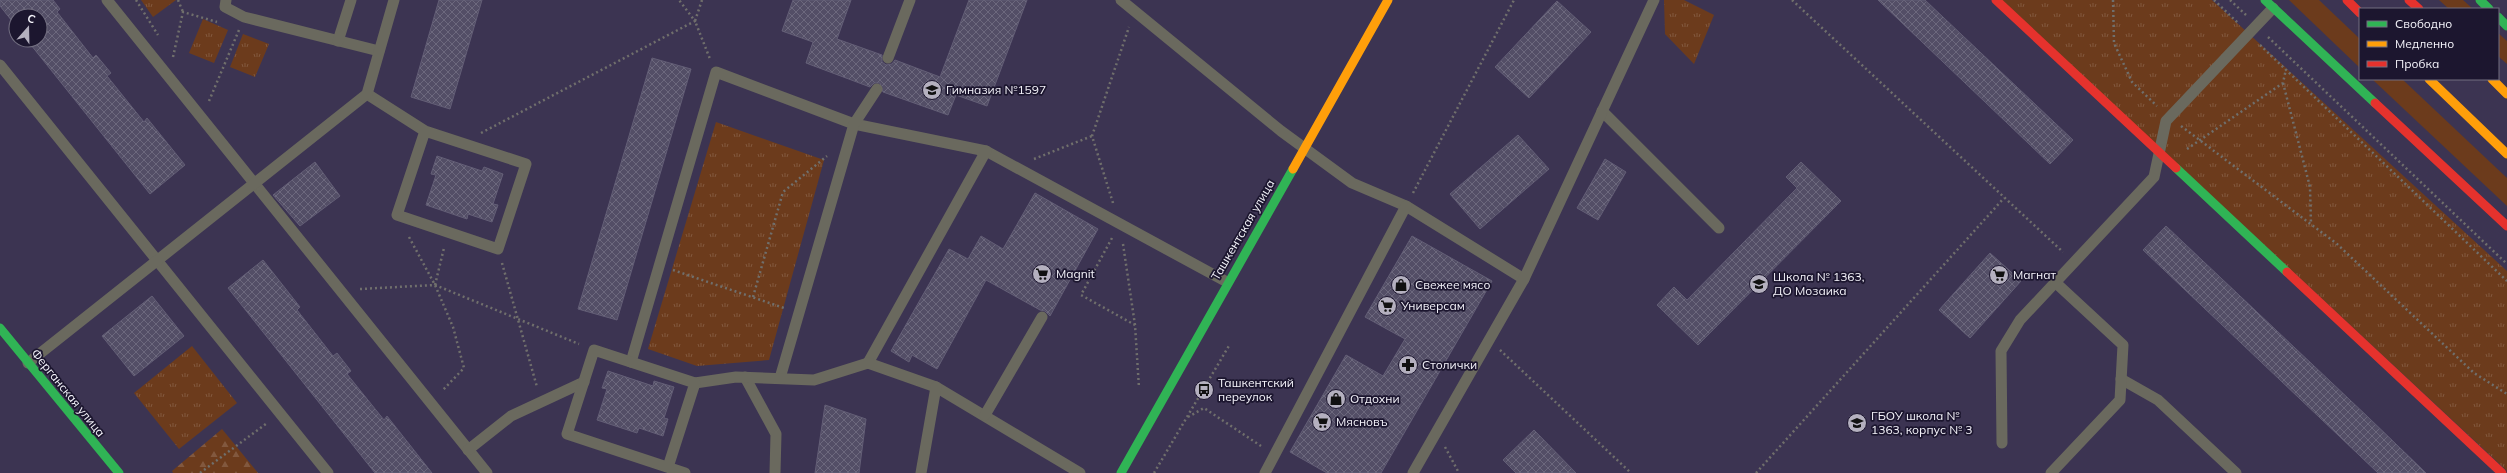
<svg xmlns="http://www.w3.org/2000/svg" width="2507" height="473" font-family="Mulish,sans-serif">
  <defs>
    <pattern id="forest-firs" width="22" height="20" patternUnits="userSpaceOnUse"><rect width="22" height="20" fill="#6c3b1c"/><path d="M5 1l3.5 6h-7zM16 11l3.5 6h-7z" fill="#82583e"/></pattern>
    <pattern id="park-tufts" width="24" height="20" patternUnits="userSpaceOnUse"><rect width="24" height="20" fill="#6c3b1c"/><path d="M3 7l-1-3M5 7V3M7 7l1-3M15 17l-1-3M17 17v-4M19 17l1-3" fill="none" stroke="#82583e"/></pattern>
    <pattern id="building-cross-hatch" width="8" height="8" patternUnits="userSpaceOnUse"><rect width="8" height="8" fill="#534e66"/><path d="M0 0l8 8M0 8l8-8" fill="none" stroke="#6c687d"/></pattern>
  </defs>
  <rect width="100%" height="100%" fill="#3c3452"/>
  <g fill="#6c3b1c">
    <polygon points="2289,0 2319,0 2360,39 2360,68"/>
    <polygon points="2439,0 2463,0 2473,9 2449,9"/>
    <polygon points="2498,33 2507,41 2507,64 2498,56"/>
    <polygon points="2372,79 2402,79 2507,178 2507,206"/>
  </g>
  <polygon fill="url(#forest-firs)" points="222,429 258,473 173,473 172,471"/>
  <g fill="url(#park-tufts)">
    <polygon points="141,0 176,0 153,17"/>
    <polygon points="1664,0 1684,0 1714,15 1694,64 1665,34"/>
    <polygon points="2001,0 2212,0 2507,271 2507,471"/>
    <polygon points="203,19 228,30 214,63 189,53"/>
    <polygon points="243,34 269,44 255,77 230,67"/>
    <polygon points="716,122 824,160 769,360 697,366 648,349"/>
    <polygon points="192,346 237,403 179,449 134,393"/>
  </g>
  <g fill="url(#building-cross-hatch)" stroke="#635e76">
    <polygon points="0,0 53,0 60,9 57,12 93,58 96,55 111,73 107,76 144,122 147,118 185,165 150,194 27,40 40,40 40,16 16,16 16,26 0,6"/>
    <polygon points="439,0 482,0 450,109 411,97"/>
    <polygon points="793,0 851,0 837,39 882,55 882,62 886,65 892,64 895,60 940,77 969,0 1027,0 987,106 956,95 948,115 883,92 880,83 874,83 870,87 806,63 813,42 782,31"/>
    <polygon points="1878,0 1925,0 2073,140 2050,164"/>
    <polygon points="1557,1 1591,32 1529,98 1495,67"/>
    <polygon points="652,58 691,69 617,320 578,309"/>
    <polygon points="1518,135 1549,169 1480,229 1450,194"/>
    <polygon points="437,156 482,171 484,167 503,174 493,204 498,205 492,222 468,214 467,219 426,205 436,175 431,174"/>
    <polygon points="1605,159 1626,172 1598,220 1577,208"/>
    <polygon points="315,162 340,196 300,226 273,195"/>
    <polygon points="1801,162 1841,201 1698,345 1657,305 1674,287 1687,300 1797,188 1786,177"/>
    <polygon points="1035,193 1098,229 1050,316 1045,311 1040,310 986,280 937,369 912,355 909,362 891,351 949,249 968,259 981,236 1003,249"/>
    <polygon points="2166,226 2368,417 2426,473 2378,473 2143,250"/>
    <polygon points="1412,236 1492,281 1381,473 1327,473 1290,452 1346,355 1383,376 1405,339 1365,317"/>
    <polygon points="1990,253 2021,281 1970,338 1939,310"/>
    <polygon points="263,260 300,307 297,310 333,356 337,353 351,371 347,374 384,420 387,416 432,473 375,473 228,288"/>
    <polygon points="152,296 184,336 134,376 102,336"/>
    <polygon points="608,371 653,386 654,381 674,387 664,418 668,419 663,436 639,428 637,433 597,420 607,389 602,388"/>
    <polygon points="825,405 866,419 859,473 815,473"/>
    <polygon points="1534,430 1576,473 1516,473 1503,460"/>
  </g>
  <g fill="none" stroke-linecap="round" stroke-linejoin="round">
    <g stroke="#706f6c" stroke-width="2.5" stroke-dasharray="2 3" stroke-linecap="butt">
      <polyline points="136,0 158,35"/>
      <polyline points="178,0 183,12"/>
      <polyline points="702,0 695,21 710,59"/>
      <polyline points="1792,0 2063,252"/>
      <polyline points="2113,0 2114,43 2132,82 2157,106"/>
      <polyline points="2214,0 2238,23"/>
      <polyline points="2230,0 2246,15"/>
      <polyline points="2268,37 2507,264"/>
      <polyline points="2260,45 2507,281"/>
      <polyline points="173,57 183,12 217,22"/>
      <polyline points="2283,83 2310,187 2311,224"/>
      <polyline points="209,101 239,30"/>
      <polyline points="2181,126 2337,244 2474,373 2507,394"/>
      <polyline points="481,133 695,21 679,0"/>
      <polyline points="2187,149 2283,83 2286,69"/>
      <polyline points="1034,159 1092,136"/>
      <polyline points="1413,193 1514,0"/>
      <polyline points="1113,203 1092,136 1129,27"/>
      <polyline points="409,237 435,285 453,327 464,368 442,391"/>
      <polyline points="1112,238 1081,295 1135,325"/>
      <polyline points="1123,244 1135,325 1139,388"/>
      <polyline points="502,263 537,387"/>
      <polyline points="673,270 784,308"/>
      <polyline points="435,285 444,248"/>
      <polyline points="360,289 435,285 579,344"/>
      <polyline points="753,297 783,192 827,156"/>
      <polyline points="1500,350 1631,473"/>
      <polyline points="1188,417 1204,408 1261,446"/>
      <polyline points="1445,447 1459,473"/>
      <polyline points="200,473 267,423"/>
      <polyline points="1154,473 1230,344"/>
      <polyline points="1756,473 2004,198"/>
    </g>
    <g stroke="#6a695e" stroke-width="11">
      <polyline points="107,0 487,473"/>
      <polyline points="226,0 225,7 244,17 379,51"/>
      <polyline points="1121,0 1281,131 1352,183 1406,206 1524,279"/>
      <polyline points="338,41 351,0"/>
      <polyline points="888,58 910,0"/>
      <polyline points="0,65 328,473"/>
      <polyline points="367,94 425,131 526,164 498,249 397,215 425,131"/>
      <polyline points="1602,111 1719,228"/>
      <polyline points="986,151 1227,282"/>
      <polyline points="631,362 716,72 854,124 986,151 868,363"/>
      <polyline points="28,363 367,94 394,0"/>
      <polyline points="745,377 776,434 775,473"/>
      <polyline points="780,378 854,124 877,89"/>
      <polyline points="2121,379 2158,400 2236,473"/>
      <polyline points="695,383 736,377 814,380 868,363 936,387 1080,473"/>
      <polyline points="985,415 1042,317"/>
      <polyline points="2002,443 2001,351 2020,320 2154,177 2166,121 2273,8"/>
      <polyline points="468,450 511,416 584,382"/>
      <polyline points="668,467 695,383 594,350 567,434 685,473"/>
      <polyline points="921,473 936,387"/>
      <polyline points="1265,473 1406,206"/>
      <polyline points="1413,473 1524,279 1654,0"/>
      <polyline points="2051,473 2120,400 2123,345 2056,283"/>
    </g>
    <g stroke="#30b455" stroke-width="9">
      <polyline points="2265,0 2375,103"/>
      <polyline points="2480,0 2489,9"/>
      <polyline points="2498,17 2507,26"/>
      <polyline points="2176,168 2287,272"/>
      <polyline points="0,328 119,473"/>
      <polyline points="1121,473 1293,169"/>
    </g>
    <g stroke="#ff9f0a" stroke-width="9">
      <polyline points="2429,79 2507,154"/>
      <polyline points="2492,79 2507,94"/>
      <polyline points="1293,169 1388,0"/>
    </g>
    <g stroke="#e5322d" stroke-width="9">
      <polyline points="1996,0 2176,168"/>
      <polyline points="2347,0 2360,13"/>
      <polyline points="2409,0 2419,9"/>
      <polyline points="2375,103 2507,226"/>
      <polyline points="2287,272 2502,473"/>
    </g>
  </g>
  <defs>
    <g id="school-disc" transform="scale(1)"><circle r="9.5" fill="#b4b0bf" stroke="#1c162f"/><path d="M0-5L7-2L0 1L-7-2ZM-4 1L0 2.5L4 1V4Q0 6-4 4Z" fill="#111"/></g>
    <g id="supermarket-disc" transform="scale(1)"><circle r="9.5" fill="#b4b0bf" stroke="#1c162f"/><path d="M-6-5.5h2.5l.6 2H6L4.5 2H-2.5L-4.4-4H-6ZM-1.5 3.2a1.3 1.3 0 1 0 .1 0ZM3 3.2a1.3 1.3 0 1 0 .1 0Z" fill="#111"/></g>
    <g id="shop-disc" transform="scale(1)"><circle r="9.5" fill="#b4b0bf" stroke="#1c162f"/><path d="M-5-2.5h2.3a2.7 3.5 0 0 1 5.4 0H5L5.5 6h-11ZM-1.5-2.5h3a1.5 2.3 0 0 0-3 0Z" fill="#111"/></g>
    <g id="pharmacy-disc" transform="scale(1)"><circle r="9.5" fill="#b4b0bf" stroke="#1c162f"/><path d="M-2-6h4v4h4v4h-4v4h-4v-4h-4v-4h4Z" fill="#111"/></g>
    <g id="bus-disc" transform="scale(1)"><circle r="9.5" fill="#b4b0bf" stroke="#1c162f"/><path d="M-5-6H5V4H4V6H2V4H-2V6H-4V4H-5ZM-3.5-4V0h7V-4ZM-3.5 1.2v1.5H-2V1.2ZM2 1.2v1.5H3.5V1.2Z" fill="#111"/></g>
  </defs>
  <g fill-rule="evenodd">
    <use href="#school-disc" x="932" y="90"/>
    <use href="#supermarket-disc" x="1042" y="274"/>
    <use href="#supermarket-disc" x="1999" y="275"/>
    <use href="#school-disc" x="1759" y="284"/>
    <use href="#shop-disc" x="1401" y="285"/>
    <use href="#supermarket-disc" x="1387" y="306"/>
    <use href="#pharmacy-disc" x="1408" y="365"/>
    <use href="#bus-disc" x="1204" y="390"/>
    <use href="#shop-disc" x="1336" y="399"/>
    <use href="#supermarket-disc" x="1322" y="422"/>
    <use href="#school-disc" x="1857" y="423"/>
  </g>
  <g text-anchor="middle" stroke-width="3.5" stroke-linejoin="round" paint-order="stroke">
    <g font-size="12" fill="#f4f3fa" stroke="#1c162f" text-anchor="start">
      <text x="946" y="94">Гимназия №1597</text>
      <text x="1056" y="278">Magnit</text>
      <text x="2013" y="279">Магнат</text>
      <text x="1773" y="281">Школа № 1363,<tspan x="1773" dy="14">ДО Мозаика</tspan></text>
      <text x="1415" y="289">Свежее мясо</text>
      <text x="1401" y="310">Универсам</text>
      <text x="1422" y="369">Столички</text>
      <text x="1218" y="387">Ташкентский<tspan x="1218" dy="14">переулок</tspan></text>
      <text x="1350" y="403">Отдохни</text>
      <text x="1871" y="420">ГБОУ школа №<tspan x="1871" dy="14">1363, корпус № 3</tspan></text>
      <text x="1336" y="426">Мясновъ</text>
    </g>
    <g font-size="12" fill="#f4f3fa" stroke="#1c162f">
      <text transform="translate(1243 230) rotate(-60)" y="4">Ташкентская улица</text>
      <text transform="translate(68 393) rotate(51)" y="4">Ферганская улица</text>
    </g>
  </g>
  <rect x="2359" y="8" width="140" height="72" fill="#1c162f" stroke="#726e80"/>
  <rect x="2367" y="21" width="20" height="6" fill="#30b455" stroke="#726e80"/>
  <text x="2395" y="28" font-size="12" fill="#f4f3fa">Свободно</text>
  <rect x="2367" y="41" width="20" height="6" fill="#ff9f0a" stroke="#726e80"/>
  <text x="2395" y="48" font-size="12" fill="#f4f3fa">Медленно</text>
  <rect x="2367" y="61" width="20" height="6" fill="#e5322d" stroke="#726e80"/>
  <text x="2395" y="68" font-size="12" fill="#f4f3fa">Пробка</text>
  <g transform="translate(28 28) rotate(20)"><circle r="19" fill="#1c162f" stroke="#726e80"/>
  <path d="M0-3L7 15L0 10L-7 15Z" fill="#b4b0bf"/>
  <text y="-6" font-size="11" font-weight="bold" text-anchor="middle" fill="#f4f3fa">С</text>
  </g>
</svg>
